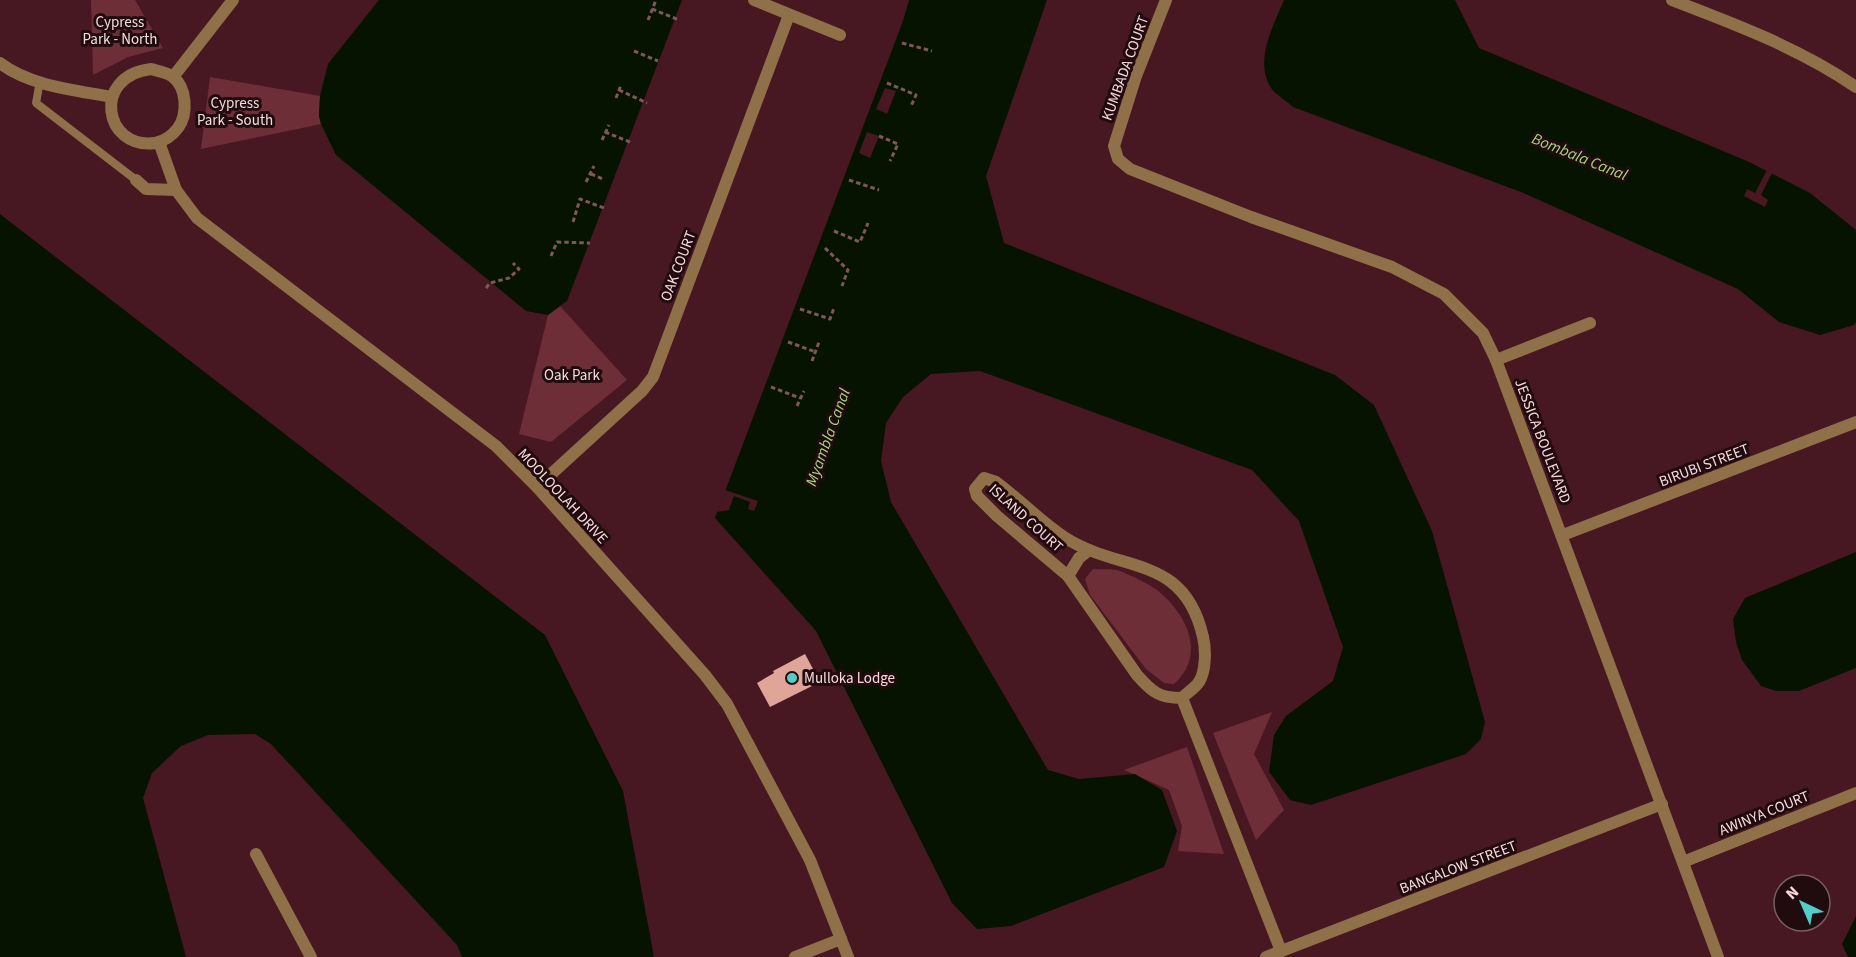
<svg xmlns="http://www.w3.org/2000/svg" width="1856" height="957" font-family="'Source Sans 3',sans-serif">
  <rect width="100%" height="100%" fill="#471821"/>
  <g fill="#6e2e38">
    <polygon points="91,0 135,0 163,48 128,57 93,75"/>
    <polygon points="210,77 320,96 319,116 321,124 201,149"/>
    <polygon points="560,306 627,380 551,442 519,434 548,315"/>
    <path d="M1093,569C1101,570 1112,568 1120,571C1132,576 1147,583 1157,590C1187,614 1207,655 1174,684L1164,683L1146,669L1090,595L1085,579Z"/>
    <polygon points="1272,712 1254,754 1284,810 1256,840 1213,733"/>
    <polygon points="1187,747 1224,854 1178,851 1182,826 1169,790 1124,770"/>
  </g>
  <g fill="#061300">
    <polygon points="379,0 682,0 567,301 548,315 526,311 336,155 321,124 319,116 320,96 328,64"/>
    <polygon points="909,0 1047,0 986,176 1004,243 1335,375 1374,405 1432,531 1485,722 1481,739 1466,754 1311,805 1290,800 1269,772 1274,735 1286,716 1333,681 1343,647 1299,521 1252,470 980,371 931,374 903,397 886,423 881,461 891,502 1048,770 1079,779 1135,774 1162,790 1177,831 1164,867 1011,926 977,929 952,903 816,631 715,518 903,21"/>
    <path d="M1284,0H1455L1479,48L1749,162L1810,193L1856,230V322L1854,325L1820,335L1779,322L1738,289L1521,192L1293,107C1287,101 1276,95 1271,88C1254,61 1273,26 1284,0Z"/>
    <polygon points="0,214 545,635 623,791 654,957 462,957 457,945 271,744 255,734 208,735 181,746 152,773 143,798 186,957 0,957"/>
    <polygon points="1856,552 1856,668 1799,691 1776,691 1761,686 1742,660 1736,642 1733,619 1745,598"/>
    <polygon points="1856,916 1856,957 1848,957 1842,944"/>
  </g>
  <g fill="#471821">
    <polygon points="885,88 896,91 887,114 876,109"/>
    <polygon points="867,132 879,136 870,158 859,153"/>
    <polygon points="1768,168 1773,171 1761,195 1768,200 1765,207 1744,196 1747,189 1755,193"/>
    <polygon points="725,490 758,501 754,511 748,509 750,502 734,496 729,510 717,512"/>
  </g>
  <polygon fill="#e0a599" points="805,654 820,682 770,707 757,683 774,673 773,671"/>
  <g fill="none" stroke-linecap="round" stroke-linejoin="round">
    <g stroke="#80565d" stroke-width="3" stroke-dasharray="4.5 3" stroke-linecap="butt">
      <polyline points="652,9 679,20"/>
      <polyline points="648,20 656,0"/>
      <polyline points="902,43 932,51"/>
      <polyline points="634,51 658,61"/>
      <polyline points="887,83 916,95 911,106"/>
      <polyline points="619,90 647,103"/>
      <polyline points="616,98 621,85"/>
      <polyline points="605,132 630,142"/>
      <polyline points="879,136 898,144 890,161"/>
      <polyline points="602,140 609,125"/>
      <polyline points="591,174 603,179"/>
      <polyline points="849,180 879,190"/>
      <polyline points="586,182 594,166"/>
      <polyline points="573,222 580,199 604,208"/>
      <polyline points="834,231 860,242 868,223"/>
      <polyline points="825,248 848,270 842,286"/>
      <polyline points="551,256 557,242 590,243"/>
      <polyline points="486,288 490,283 509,278 519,269 513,263"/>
      <polyline points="800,309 830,319 834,308"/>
      <polyline points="788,342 816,352"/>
      <polyline points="812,361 819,342"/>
      <polyline points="771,387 800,398"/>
      <polyline points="797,406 804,391"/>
    </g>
    <polyline stroke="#907048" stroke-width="8" points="40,81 36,103 136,180"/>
    <g stroke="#907048" stroke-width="12">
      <polyline points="754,0 840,35"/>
      <polyline points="1166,0 1136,76 1114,146 1118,159 1130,169 1251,217 1392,267 1444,294 1483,333 1496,360 1718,957"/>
      <path d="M1672,0C1735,24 1801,49 1856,87"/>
      <path d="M0,63C30,86 75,90 112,97"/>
      <path d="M151,69C157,71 167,72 173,77C187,88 188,114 178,128C172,136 164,141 155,143C104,150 91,76 151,69Z"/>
      <polyline points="173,77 233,0"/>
      <polyline points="159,142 176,190 197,218 496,446 537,487 705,675 727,704 793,828 810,860 848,957"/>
      <polyline points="136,180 146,189 176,190"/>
      <polyline points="1496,360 1590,323"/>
      <path d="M984,478L996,482C1019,499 1040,521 1064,537C1121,574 1184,553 1203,637C1206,649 1206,671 1199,682C1195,688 1187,693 1182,698C1159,698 1152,692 1137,675L1068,576L997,516L977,496L975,489Z"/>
      <polyline points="537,487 642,391 653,377 789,15"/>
      <polyline points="1563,535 1856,422"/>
      <polyline points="1068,576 1079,558 1089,550"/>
      <polyline points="1182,698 1281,951"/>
      <polyline points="256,854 311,957"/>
      <polyline points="1683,862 1856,793"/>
      <polyline points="795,957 841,939"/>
      <polyline points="1266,957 1662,804"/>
    </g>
  </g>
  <circle fill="#53cdc9" stroke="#200c0f" stroke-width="2" cx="792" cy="678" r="6"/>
  <g text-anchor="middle" stroke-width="6" stroke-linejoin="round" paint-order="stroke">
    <g font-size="15" fill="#f3ddde" stroke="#200c0f">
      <text x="120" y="27">Cypress<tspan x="120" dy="17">Park - North</tspan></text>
      <text x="235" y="108">Cypress<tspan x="235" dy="17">Park - South</tspan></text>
      <text x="572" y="380">Oak Park</text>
    </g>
    <g font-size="15" fill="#fbdadd" stroke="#200c0f">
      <text transform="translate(1125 68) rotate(-70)" y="5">KUMBADA COURT</text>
      <text transform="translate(678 266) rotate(-69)" y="5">OAK COURT</text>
      <text transform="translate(1543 441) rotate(69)" y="5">JESSICA BOULEVARD</text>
      <text transform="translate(1704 465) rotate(-21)" y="5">BIRUBI STREET</text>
      <text transform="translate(563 496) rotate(47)" y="5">MOOLOOLAH DRIVE</text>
      <text transform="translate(1026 518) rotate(42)" y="5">ISLAND COURT</text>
      <text transform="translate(1764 813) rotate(-22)" y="5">AWINYA COURT</text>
      <text transform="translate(1458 867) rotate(-21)" y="5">BANGALOW STREET</text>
    </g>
    <g font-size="15" fill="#fbdadd" stroke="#200c0f" text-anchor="start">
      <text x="804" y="683">Mulloka Lodge</text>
    </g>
    <g font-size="16" font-style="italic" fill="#a6d680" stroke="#200c0f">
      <text transform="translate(1580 156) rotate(22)" y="6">Bombala Canal</text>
      <text transform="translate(827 437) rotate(-70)" y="6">Myambla Canal</text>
    </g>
  </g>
  <g transform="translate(1802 903) rotate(316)"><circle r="28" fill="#200c0f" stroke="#785e61" stroke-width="1.5"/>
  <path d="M0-4.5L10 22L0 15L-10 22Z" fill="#53cdc9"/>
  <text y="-9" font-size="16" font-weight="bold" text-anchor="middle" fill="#fbdadd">N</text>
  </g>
</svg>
